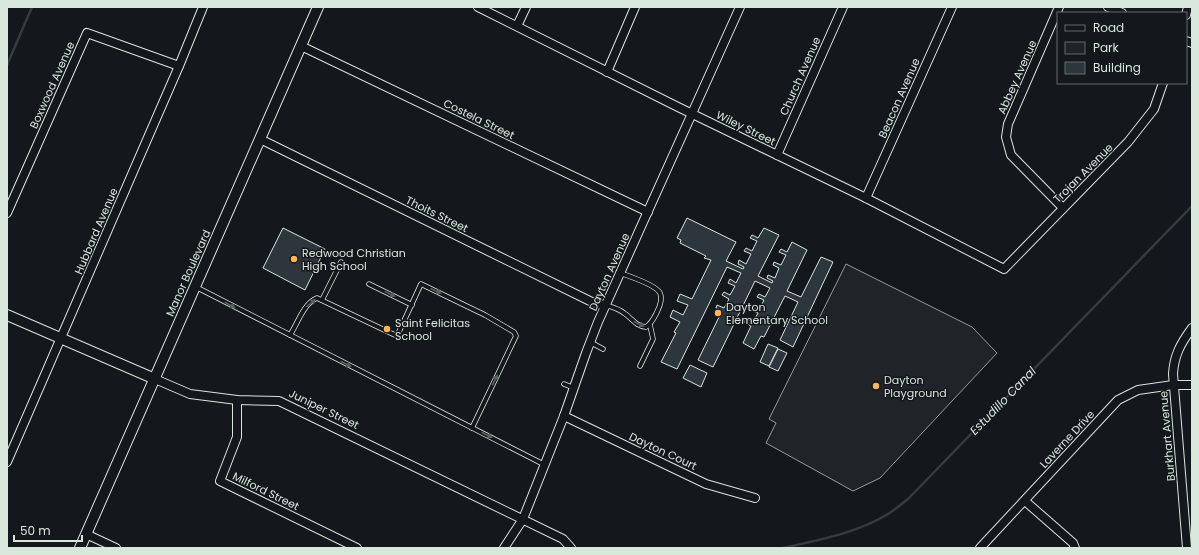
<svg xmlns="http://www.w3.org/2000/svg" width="1199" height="555" font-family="Poppins,sans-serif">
  <rect width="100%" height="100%" fill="#14181c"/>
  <polygon fill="#202428" stroke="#939e99" points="846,264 972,327 997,353 880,478 853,491 766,443 776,423 769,419"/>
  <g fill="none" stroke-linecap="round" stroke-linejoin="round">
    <g stroke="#363b3e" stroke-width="2.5">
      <polyline points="7,65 32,7"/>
      <path d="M783,548C819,540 857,533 888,514C895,510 901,504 908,499L1192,206"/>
    </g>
  </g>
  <g fill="#2c363c" stroke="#d8e6dc">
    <polygon points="687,218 736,242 726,261 743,269 744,267 738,264 739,260 746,264 751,254 744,251 746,248 752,251 757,241 750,238 752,235 758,238 764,228 779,235 758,276 772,283 773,281 767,278 768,275 775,278 779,268 773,265 774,262 781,265 786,255 779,252 781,249 787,252 792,242 807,250 787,291 801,297 821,257 833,262 793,347 780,340 798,302 785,296 764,337 761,336 754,349 743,343 751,326 744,322 746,319 753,322 758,313 751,310 752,307 759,310 764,300 757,297 759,294 765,297 770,288 755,281 713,367 698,360 722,311 716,308 717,305 724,308 729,299 722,295 724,292 730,295 735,286 728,283 730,279 736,283 741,273 727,267 677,369 661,362 676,333 674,332 680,322 670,317 673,310 683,315 688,305 677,301 680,294 692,299 711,260 704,258 706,256 680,243 681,240 677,238"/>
    <polygon points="283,228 325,249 305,290 263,268"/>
    <polygon points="768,344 778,348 769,366 760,362"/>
    <polygon points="778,349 787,353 778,371 769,367"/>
    <polygon points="690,365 707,373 701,387 683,378"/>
  </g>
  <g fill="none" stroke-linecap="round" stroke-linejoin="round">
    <g stroke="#d8e6dc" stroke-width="5.5">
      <g id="service">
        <polyline points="369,284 412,305"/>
        <polyline points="196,287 545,465"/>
        <polyline points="322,300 341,262"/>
        <path d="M606,305C612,307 619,309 624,313C632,318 635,326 646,327C652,323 654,318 657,312C660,306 663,299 660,293C656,285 629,276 620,273"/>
        <path d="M290,335C298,323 303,304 317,298L397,336L421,284L485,315L514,332L516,336L472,428"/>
        <polyline points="590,342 603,349"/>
        <polyline points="640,366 653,339 650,325"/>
        <polyline points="564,384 574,388"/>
      </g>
    </g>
    <g stroke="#d8e6dc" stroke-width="10">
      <g id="minor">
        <polyline points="478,7 678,107 866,198 1004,269 1128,142 1154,109 1163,83"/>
        <polyline points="1059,7 1008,124 1006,137 1011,155 1063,208"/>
        <polyline points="1108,7 1122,13"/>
        <polyline points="1186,15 1188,7"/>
        <polyline points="517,26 526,7"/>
        <polyline points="1186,41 1192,43"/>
        <polyline points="301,46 648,212"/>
        <polyline points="607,72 635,7"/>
        <polyline points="260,139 596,304 606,305"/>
        <polyline points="777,155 843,7"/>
        <polyline points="866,198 952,7"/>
        <polyline points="7,213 87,33 179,66"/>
        <polyline points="155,379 190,394 237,400 279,401 563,539 571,548"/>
        <polyline points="237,400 237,437 220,481 357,548"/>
        <polyline points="564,416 706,484 755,498"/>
        <polyline points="7,462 179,66 203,7"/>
        <polyline points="1025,501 1073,543 1075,548"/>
        <polyline points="86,534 116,548"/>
        <polyline points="504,548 523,519 564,416 586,353 598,322 740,7"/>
        <polyline points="980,548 1118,400 1138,390 1173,385 1192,385"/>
        <path d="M1187,548L1173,374C1174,355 1181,343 1192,328"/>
      </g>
    </g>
    <g stroke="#d8e6dc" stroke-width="12">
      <g id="tertiary">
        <polyline points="7,315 155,379"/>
        <polyline points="80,548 318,7"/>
      </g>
    </g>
    <use href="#service" stroke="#14181c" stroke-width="4"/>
    <use href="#minor" stroke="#14181c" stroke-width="8"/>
    <use href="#tertiary" stroke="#14181c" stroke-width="10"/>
  </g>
  <defs><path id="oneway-solid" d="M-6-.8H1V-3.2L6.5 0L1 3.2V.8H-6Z"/></defs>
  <g fill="#59605f">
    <use href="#oneway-solid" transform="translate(436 291) rotate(25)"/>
    <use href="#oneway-solid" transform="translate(390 294) rotate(26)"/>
    <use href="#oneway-solid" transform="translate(311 303) rotate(-41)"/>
    <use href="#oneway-solid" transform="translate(230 305) rotate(27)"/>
    <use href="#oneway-solid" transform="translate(639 324) rotate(25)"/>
    <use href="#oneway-solid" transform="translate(346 364) rotate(27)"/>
    <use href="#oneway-solid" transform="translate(495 380) rotate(-64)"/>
    <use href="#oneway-solid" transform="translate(487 435) rotate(27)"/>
  </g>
  <g fill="#ffb74d" stroke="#14181c" stroke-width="1.5">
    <circle cx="294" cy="259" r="4"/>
    <circle cx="718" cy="313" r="4"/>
    <circle cx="387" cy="329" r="4"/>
    <circle cx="876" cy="386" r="4"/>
  </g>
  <g text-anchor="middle" stroke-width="3" stroke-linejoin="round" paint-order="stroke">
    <g font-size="11" fill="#d8e6dc" stroke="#14181c">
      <text transform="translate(800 76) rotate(-66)" y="4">Church Avenue</text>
      <text transform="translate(1017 77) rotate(-66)" y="4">Abbey Avenue</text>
      <text transform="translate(52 85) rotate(-66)" y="4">Boxwood Avenue</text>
      <text transform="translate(899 98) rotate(-66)" y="4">Beacon Avenue</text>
      <text transform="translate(479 119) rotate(26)" y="4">Costela Street</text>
      <text transform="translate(746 128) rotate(26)" y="4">Wiley Street</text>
      <text transform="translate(1083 173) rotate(-45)" y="4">Trojan Avenue</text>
      <text transform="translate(437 214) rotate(26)" y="4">Thoits Street</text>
      <text transform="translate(96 231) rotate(-67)" y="4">Hubbard Avenue</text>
      <text transform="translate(609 272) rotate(-66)" y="4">Dayton Avenue</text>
      <text transform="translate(188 273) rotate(-66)" y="4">Manor Boulevard</text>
      <text transform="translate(324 409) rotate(26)" y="4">Juniper Street</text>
      <text transform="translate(1167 436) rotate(-95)" y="4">Burkhart Avenue</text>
      <text transform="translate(1067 439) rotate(-47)" y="4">Laverne Drive</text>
      <text transform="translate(663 451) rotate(25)" y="4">Dayton Court</text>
      <text transform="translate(266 491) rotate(26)" y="4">Milford Street</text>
    </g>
    <g font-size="11" fill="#d8e6dc" stroke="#14181c" text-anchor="start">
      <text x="302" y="257">Redwood Christian<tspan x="302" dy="13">High School</tspan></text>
      <text x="726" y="311">Dayton<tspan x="726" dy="13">Elementary School</tspan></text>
      <text x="395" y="327">Saint Felicitas<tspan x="395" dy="13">School</tspan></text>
      <text x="884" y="384">Dayton<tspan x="884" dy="13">Playground</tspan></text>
    </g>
    <g font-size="12" font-style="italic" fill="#d8e6dc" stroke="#14181c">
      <text transform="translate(1003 401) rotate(-46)" y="4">Estudillo Canal</text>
    </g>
  </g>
  <rect width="1199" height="555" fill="none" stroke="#d8e6dc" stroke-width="16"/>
  <rect x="1057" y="12" width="130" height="72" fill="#14181c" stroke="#626a69"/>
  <rect x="1065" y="25" width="20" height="6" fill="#14181c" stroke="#626a69"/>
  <text x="1093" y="32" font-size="12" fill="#d8e6dc">Road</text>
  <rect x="1065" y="42" width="20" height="12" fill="#202428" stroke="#626a69"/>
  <text x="1093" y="52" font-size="12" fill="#d8e6dc">Park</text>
  <rect x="1065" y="62" width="20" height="12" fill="#2c363c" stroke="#626a69"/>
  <text x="1093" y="72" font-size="12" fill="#d8e6dc">Building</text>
  <path d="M14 535v6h68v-6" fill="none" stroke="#d8e6dc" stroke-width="2"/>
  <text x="20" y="535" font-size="12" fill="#d8e6dc" stroke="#14181c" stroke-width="3" paint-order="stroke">50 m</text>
</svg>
